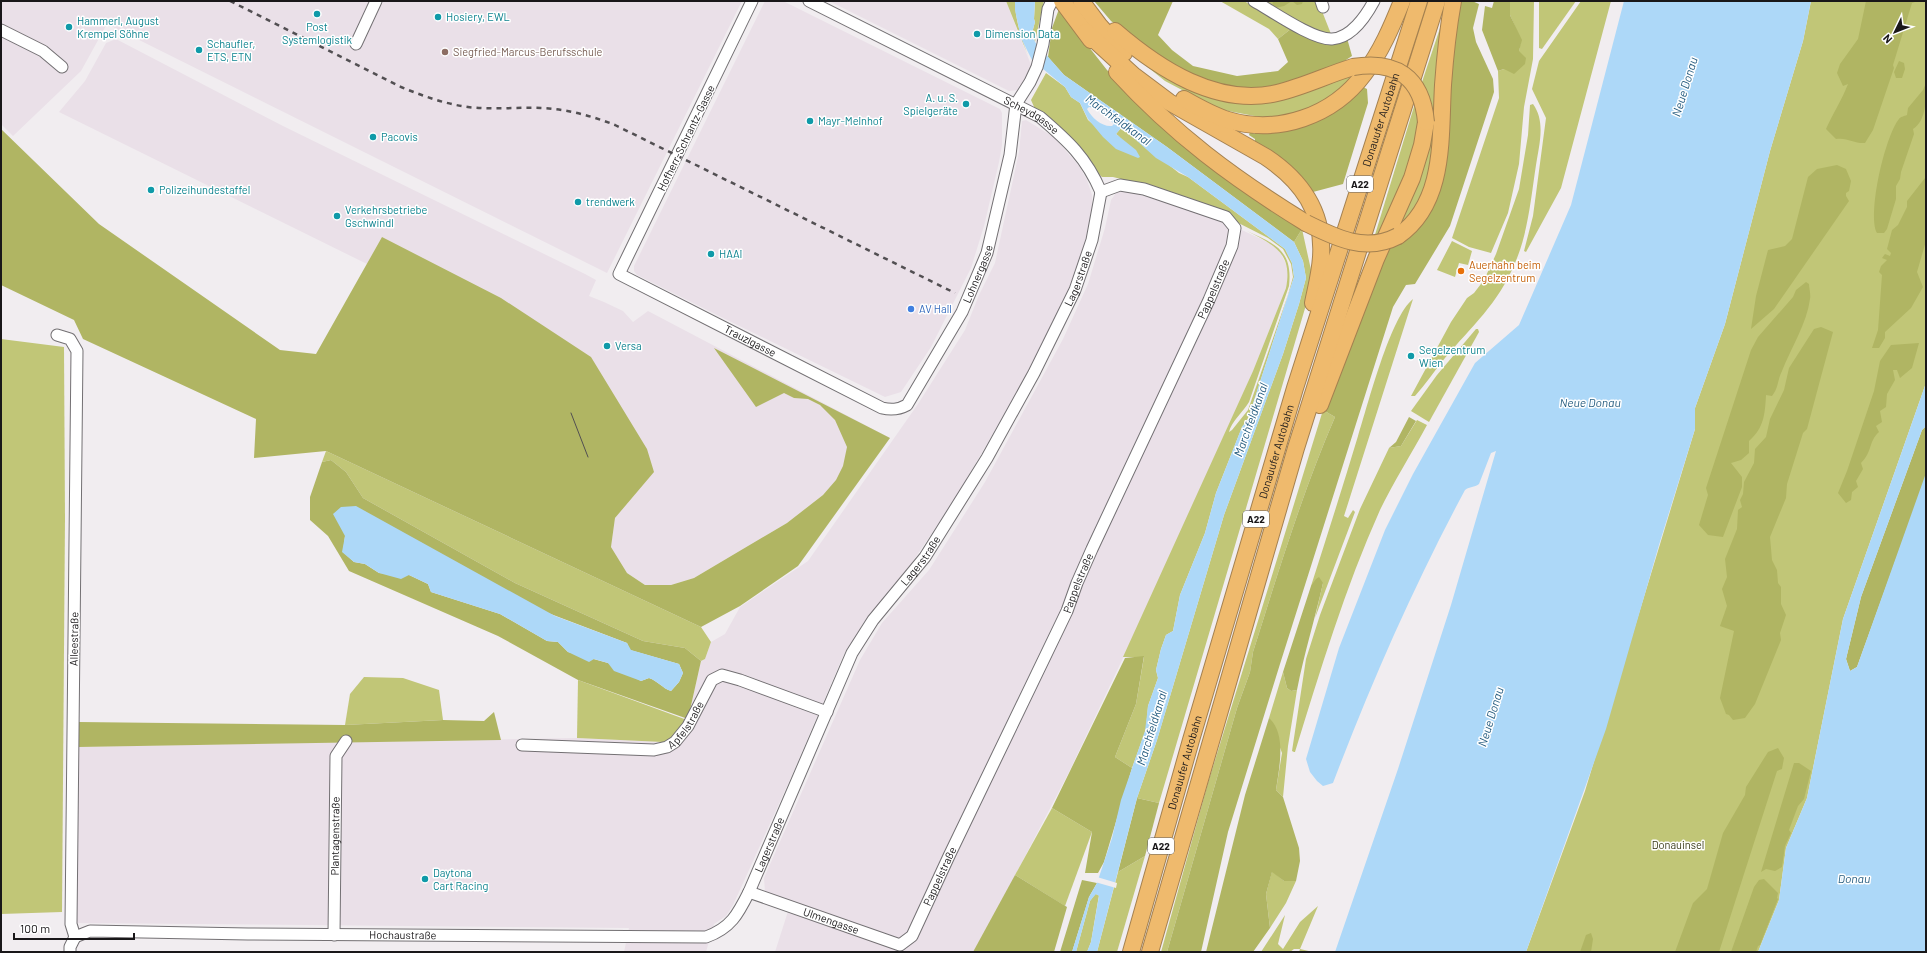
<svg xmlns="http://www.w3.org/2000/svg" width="1927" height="953" font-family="Barlow,sans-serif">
  <rect width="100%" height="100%" fill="#f1edf0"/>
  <g fill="#eae0e8">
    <polygon points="1,1 742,1 607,273 107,24 81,71 13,136 1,124"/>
    <polygon points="765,1 783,1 1000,109 1002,113 1002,145 999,162 984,226 971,268 931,347 901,392 885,397 723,318 637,275 634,271 634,266"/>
    <polygon points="829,1 1006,1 1031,65 1025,83 1018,90 1009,91"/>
    <polygon points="116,39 283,126 585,274 596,280 589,296 604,302 623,311 633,322 648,311 890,438 823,495 787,523 694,578 671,585 645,585 627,573 611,547 615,518 654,471 382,237 367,264 59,112 85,81 106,43"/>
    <polygon points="1026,120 1052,136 1060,144 1079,166 1087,180 1092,195 1092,207 1083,252 1057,318 1030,370 956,497 909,567 865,621 843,656 792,775 749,870 733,905 726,916 714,924 706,952 624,952 629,928 77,923 78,747 577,738 663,742 688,719 701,661 705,659 711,642 725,634 740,607 808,561 918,404 965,330 979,295 995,263 1019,152 1022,121"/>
    <polygon points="1124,190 1218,219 1272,244 1277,247 1282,256 1287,266 1289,275 1286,288 1253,371 1143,616 1068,774 975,952 775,952 790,905 770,897 765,892 764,878 860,660 882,623 929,570 985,482 1063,339 1088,284 1105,228 1111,200 1116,193"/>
  </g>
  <g fill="#c1c677">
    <path d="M1006,1H1015C1015,20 1022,40 1029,58Z"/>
    <polygon points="1035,1 1044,1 1035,42 1032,33 1035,22 1034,19"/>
    <polygon points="1220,1 1244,1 1292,28 1278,39 1269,29"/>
    <polygon points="1262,1 1318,1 1331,34 1323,35"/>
    <polygon points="1510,1 1534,1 1533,59 1524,107 1519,164 1508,213 1491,253 1469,247 1452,238 1499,98 1498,71 1504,69 1519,51 1521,40 1510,15"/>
    <polygon points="1539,1 1576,1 1542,49 1539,48"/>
    <polygon points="1581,1 1611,1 1561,188 1526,252 1524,251 1533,216 1546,118 1532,89 1539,61"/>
    <polygon points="1811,1 1926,1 1926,383 1843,619 1807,798 1786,848 1779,900 1758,952 1526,952 1585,791 1695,429 1695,408 1725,324 1770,151 1803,41"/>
    <polygon points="1441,25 1444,27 1434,160 1423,201 1395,231 1424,161 1421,85"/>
    <polygon points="1124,48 1185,83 1356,74 1326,101 1296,114 1265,118 1218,109 1165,81"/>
    <path d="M1046,73L1065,87L1071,97L1080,103L1088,120L1095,126L1120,137L1116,134L1121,128L1126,131L1179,173L1188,177L1285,249L1292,263L1294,277L1248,419L1242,427L1216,493L1205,533L1180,595L1173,631L1166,635L1161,649L1156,670L1158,678L1148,706L1146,729L1132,768L1115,757L1136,704L1144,657H1123L1253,371L1286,288C1293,253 1274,245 1247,231C1275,244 1293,250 1289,286L1249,402C1243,412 1231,422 1229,432L1232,430L1248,410L1288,295L1293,277L1291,264L1283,249L1268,238L1201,204L1145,185L1113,177H1102L1094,170L1035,109L1031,100Z"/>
    <polygon points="1416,100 1419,140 1380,237 1374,238"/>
    <path d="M1533,104C1546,122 1539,145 1536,165C1531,198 1528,233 1515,263C1498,304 1472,326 1445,358C1434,371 1426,384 1415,396H1411L1451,322L1467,298L1474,293L1484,280L1496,254L1519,189L1528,135L1530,105Z"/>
    <polygon points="1302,229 1313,279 1311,288 1159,803 1137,798 1157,740 1224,515 1283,354 1299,304 1306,278 1303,261 1294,242"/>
    <polygon points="1452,241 1472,251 1468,265 1459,263 1455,277 1437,270"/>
    <path d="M1413,299L1344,516L1348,518L1353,510L1355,512L1315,618L1323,583L1311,586C1327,536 1343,486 1358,436C1368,405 1390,317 1413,299Z"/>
    <polygon points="1476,329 1478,329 1479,332 1429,422 1411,411 1437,375"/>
    <polygon points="1,339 64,347 65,518 62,912 1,914"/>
    <path d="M1323,410L1335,417C1302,493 1278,573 1253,652L1250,672L1237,708L1167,952H1161L1208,783Z"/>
    <path d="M1417,420L1427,425C1412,453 1394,481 1380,510C1345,588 1320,671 1295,752H1294L1292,751L1306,659L1320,615L1360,509L1389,448L1401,446Z"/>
    <polygon points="326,451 701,627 711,642 705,659 701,661 685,648 643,641 515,583 363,498 346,472 331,460 322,462"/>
    <polygon points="1283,672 1287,688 1291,691 1297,690 1288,746 1283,797 1276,790 1282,753 1269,718"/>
    <polygon points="364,677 403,678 439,690 443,720 345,725 350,694"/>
    <polygon points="578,680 687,720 672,738 663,742 577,738"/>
    <polygon points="1052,808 1092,832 1065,906 1015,875"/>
    <polygon points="1145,856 1117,952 1097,952 1118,872"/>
    <polygon points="1272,871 1284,881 1296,881 1286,903 1270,928 1266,894"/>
    <polygon points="1095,894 1099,895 1091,942 1087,952 1076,952 1090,901"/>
    <polygon points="1318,906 1300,949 1313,952 1299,952 1300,949 1294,949 1290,952 1261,952 1285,915 1278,944 1283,949 1300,922"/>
  </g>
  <g fill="#b0b563" fill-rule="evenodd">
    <polygon points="1094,1 1173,1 1158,35 1172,50 1193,66 1237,76 1278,71 1288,62 1278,39 1292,28 1347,38 1352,56 1340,64 1267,89 1222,87 1177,67 1146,48 1111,21"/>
    <polygon points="1273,1 1303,1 1302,4 1297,5 1292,1 1284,6 1275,8 1272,6"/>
    <path d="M1459,1H1472L1479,4L1473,28L1476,42L1493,79L1494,92L1450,226L1415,284L1406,285L1393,307L1280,664L1228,832L1201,952H1167L1237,708L1250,672L1253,652C1278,573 1302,493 1335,417L1323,410L1386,249L1430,212Z"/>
    <polygon points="1494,1 1510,1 1510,15 1522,40 1519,51 1526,58 1525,64 1514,74 1504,69 1498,71 1482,30 1485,6 1492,8"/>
    <path d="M1866,1H1918L1912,3L1893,65L1894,68L1873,130L1865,143C1855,144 1847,137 1836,139L1826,129C1833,113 1842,100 1848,84L1843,86L1837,73L1840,64L1858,39Z"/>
    <polygon points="1059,9 1107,70 1158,121 1302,229 1294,242 1167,147 1064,75 1048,57 1052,28"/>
    <polygon points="1899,61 1904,63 1905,69 1902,78 1896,78 1894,72"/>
    <path d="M1926,83C1926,98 1927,120 1913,129L1914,134L1901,172L1900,179L1896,186V199L1887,229L1884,233H1877C1867,214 1885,136 1899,119C1900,117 1904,116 1907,115L1908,108L1923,90Z"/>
    <polygon points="1363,87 1367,89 1368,103 1343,184 1313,192 1302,179 1255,145 1255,139 1249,135 1250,132 1255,134 1255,132 1340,105 1352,99"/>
    <polygon points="1,129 99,224 280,350 316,354 382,237 501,298 591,357 647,449 654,472 615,518 611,547 627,573 645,585 671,585 694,578 787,523 823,495 836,480 843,466 847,447 835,420 820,405 808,399 794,398 784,393 756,407 714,348 890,438 798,566 740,606 701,627 326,451 254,458 256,419 83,339 74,320 1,285"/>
    <polygon points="1837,165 1846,169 1851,181 1849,191 1846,193 1846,196 1849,201 1774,309 1751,329 1756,296 1768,250 1785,246 1792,239 1808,177 1817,169"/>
    <polygon points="1926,174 1926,241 1917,272 1923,287 1911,308 1885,332 1885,338 1879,348 1872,348 1878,330 1882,275 1879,272 1881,266 1887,260 1882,258 1885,254 1890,256 1891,253 1887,249 1892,230 1898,225 1907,207 1907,201 1925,178"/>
    <path d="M1806,282L1809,284C1809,288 1811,294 1810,299C1807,323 1791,348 1782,371C1777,381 1779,387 1772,396L1766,395C1765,414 1764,428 1749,441V453L1741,460L1731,463L1742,477V487L1723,537L1708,535L1699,525L1708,495L1706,488L1751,350L1758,337L1793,297L1796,290Z"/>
    <polygon points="1821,327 1833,332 1807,429 1803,433 1787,484 1786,498 1770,537 1772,560 1777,570 1778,583 1781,587 1781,604 1786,615 1780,633 1781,640 1755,704 1745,718 1733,720 1729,715 1726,714 1720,698 1734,631 1720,626 1727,606 1722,589 1727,577 1725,559 1737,529 1738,510 1742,507 1740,500 1743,494 1744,482 1754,463 1755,449 1766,437 1770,419 1784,390 1789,368 1814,329"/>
    <path d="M1919,343L1912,368L1900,378L1897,370H1893L1895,380L1887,394L1886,407L1880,411L1882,422L1876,426L1879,432C1868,442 1873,451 1861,463L1863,469L1856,481L1858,487L1852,492L1851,500L1846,503L1838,493L1847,471L1874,391L1880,361L1891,345Z"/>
    <polygon points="1409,417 1416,421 1401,446 1389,448 1396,442"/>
    <polygon points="1926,426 1925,479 1857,667 1850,671 1846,659 1861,597 1922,430"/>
    <path d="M331,460L346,472L363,498L515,583L643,641L685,648L701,661L688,719L578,680L498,636L349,571L328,536L310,520V497L322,462ZM345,536L627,643L630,650L679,664L683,673L679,682L671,691C662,688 658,681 649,678L641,681L608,663L568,652L558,642L547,641L500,614L431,592L428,584L409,575L379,573L365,564L354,562L343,552Z"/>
    <path d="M1319,577L1323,583C1315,619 1304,654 1297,690L1291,691L1287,688L1283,672L1311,586L1316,579Z"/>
    <polygon points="1144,656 1136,704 1115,757 1132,768 1104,862 1098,873 1085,873 1092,832 1052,808 1125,658"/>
    <polygon points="494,712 501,740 78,747 79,722 345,725 443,720 484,721"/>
    <path d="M1269,718C1287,734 1279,769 1276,790L1283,797L1299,848L1300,861L1296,881H1284L1272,872L1266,894L1270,928L1253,952H1206L1245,795Z"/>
    <polygon points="1778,748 1784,758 1782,769 1777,771 1719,952 1675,952 1693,903 1707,889 1723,833 1745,795 1746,787 1768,752"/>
    <polygon points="1794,763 1799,763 1811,771 1804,799 1798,806 1789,830 1791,833 1785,846 1782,867 1775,871 1766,869 1761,872"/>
    <polygon points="1137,798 1159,803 1145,856 1118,872"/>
    <polygon points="1015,875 1067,907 1054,952 973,952"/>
    <polygon points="1764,879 1778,893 1777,898 1778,899 1760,945 1758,946 1756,952 1731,952 1754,887 1759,880"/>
    <polygon points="1082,880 1097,883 1089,897 1072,952 1060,952"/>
    <polygon points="1591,933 1593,939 1591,952 1580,952 1586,935"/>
  </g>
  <g fill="#add8f8" fill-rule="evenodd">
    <path d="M1015,1H1035L1034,19L1035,22L1032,33L1035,42L1064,75L1167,147L1294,242L1303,261L1306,278L1299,304L1283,354L1224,515L1157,740L1137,798L1097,952H1087L1091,942L1099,896L1096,894L1090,901L1076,952H1072L1089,897L1097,883L1112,838L1121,800L1145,731L1148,706L1158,678L1156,670L1161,649L1166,635L1173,631L1180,595L1205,533L1216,493L1242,427L1248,419L1294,277L1292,263L1285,249L1188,177L1156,158L1126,131L1121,128L1116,134L1136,150L1140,157L1138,158L1116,149L1103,137L1088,119L1080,103L1071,97L1065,87L1032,60L1021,38L1015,10ZM1089,107L1099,109L1114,124L1112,126C1102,127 1092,118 1087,109Z"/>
    <path d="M1624,1H1811L1803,41L1770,151L1725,324L1695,408V429L1659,545L1606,729L1526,952H1335L1398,769L1451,605L1496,451L1491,453L1479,484C1474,488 1470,486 1465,490C1414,585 1371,683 1333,783L1323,786L1317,781L1310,772L1306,759L1339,648L1385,530L1413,474L1475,363L1519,325L1571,205Z"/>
    <polygon points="1926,383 1926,426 1922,430 1861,597 1846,659 1850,671 1857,667 1926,473 1926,952 1758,952 1779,900 1786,848 1807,798 1843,619"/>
    <path d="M356,506L555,616L627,643L631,650L679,664L683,673L679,682L671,691C662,688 658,681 649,678L641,681L614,671L608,663L594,659L589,662L568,652L558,642L547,641L500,614L431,592L428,584L409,575L401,579L379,573L365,564L354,562L342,552L345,536L333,514L341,507Z"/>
  </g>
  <polygon fill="#f1edf0" points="1097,877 1117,883 1116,888 1095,882"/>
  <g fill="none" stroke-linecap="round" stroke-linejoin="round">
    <g stroke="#737073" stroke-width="13">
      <g id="minor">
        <path id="s1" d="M752,1L619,274L882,408C891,410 898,410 907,405L962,312L987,253L1010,155L1016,104L1030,82L1037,67L1043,44L1048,9L1052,1"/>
        <path id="s2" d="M809,1L1040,117C1068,141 1086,157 1101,192"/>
        <path d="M1254,1C1272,11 1313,40 1332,39C1351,38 1366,16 1374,1"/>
        <polyline points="1321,1 1323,7"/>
        <polyline points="1,30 43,51 62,67"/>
        <polyline points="356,44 376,1"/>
        <polyline points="57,335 70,339 77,351 71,924 75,937 70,947 70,952"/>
        <path id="s3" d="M522,745L654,750L667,747L675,742L688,726L712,680L722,675L740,680L827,712"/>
        <path id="s4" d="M749,892L900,945L912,936L949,856L1067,611L1077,583L1092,549L1209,300L1232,246L1235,228L1226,217L1144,189L1120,185L1101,192"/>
        <path id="s5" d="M334,935L336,756L346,741"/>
        <path id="s6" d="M75,937L90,931L248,934L706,937C731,928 738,914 749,892L852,653L873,620L925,557L987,458L1034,373L1075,290L1092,240L1101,192"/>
      </g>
    </g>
    <g stroke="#a48150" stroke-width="18">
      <g id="highway">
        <polyline points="1062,1 1091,40"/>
        <polyline points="1081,1 1099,25 1124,53"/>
        <path d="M1115,31C1159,69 1217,107 1277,93C1303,87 1327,75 1353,67"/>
        <path d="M1086,32L1133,75L1169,102L1266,157C1302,181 1324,212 1321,257C1320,273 1316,288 1313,303"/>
        <path d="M1117,72C1175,135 1233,178 1306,223"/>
        <path d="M1184,99C1198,107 1212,115 1228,120C1278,135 1333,116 1364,74C1381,52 1392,26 1402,1"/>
        <path d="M1398,236C1446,203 1440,137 1443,85C1445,57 1448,29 1453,1"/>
        <polyline points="1320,405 1376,259 1412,178 1422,145 1426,122"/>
        <path id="s7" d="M1131,952L1191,740L1295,388L1419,1"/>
        <polyline points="1150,952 1296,448 1437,1"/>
      </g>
    </g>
    <use href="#minor" stroke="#fff" stroke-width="11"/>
    <use href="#highway" stroke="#efba6d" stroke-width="16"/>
    <polyline stroke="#524f52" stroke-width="1" points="571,413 588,457"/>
    <path stroke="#524f52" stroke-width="2.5" stroke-dasharray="5 5" stroke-linecap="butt" d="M230,1L401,87C423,96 445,104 468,107C493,110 517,107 541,108C567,109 592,116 615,125L955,293"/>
    <g stroke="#a48150" stroke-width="18" stroke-linecap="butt">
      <g id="highway-bridge">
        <path d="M1353,67C1396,60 1422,77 1426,122"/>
        <path d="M1306,223C1336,238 1366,253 1398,236"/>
      </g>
    </g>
    <use href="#highway-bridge" stroke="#efba6d" stroke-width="16"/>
  </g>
  <g fill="#0f9aa8" stroke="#fff" stroke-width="1.5">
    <circle cx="317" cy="14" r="4"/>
    <circle cx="438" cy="17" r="4"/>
    <circle cx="69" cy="27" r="4"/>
    <circle cx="977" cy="34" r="4"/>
    <circle cx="199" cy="50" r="4"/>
    <circle cx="966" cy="104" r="4"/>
    <circle cx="810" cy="121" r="4"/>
    <circle cx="373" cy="137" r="4"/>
    <circle cx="151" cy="190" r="4"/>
    <circle cx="578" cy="202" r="4"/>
    <circle cx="337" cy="216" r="4"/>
    <circle cx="711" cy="254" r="4"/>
    <circle cx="607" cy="346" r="4"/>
    <circle cx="1411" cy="356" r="4"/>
    <circle cx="425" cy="879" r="4"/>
  </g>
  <circle fill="#8d6e63" stroke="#fff" stroke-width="1.5" cx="445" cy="52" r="4"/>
  <circle fill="#e8710a" stroke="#fff" stroke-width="1.5" cx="1461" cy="271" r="4"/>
  <circle fill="#3f7fe0" stroke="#fff" stroke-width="1.5" cx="911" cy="309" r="4"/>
  <g text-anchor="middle" stroke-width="3" stroke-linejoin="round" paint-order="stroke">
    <g fill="#fff" stroke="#5e5d5e" stroke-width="1">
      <rect x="1347" y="176" width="26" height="16" rx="3"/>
      <rect x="1243" y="511" width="26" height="16" rx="3"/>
      <rect x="1148" y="838" width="26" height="16" rx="3"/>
    </g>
    <g font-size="10" font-weight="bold" fill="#191719">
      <text x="1360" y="188">A22</text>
      <text x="1256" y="523">A22</text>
      <text x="1161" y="850">A22</text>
    </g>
    <g font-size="11" fill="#0d838f" stroke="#fff" text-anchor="start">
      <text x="446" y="21">Hosiery, EWL</text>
      <text x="77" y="25">Hammerl, August<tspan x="77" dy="13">Krempel Söhne</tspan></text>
      <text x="317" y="31" text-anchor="middle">Post<tspan x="317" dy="13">Systemlogistik</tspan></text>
      <text x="985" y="38">Dimension Data</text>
      <text x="207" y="48">Schaufler,<tspan x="207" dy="13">ETS, ETN</tspan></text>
      <text x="958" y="102" text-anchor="end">A. u. S.<tspan x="958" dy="13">Spielgeräte</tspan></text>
      <text x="818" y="125">Mayr-Melnhof</text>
      <text x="381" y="141">Pacovis</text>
      <text x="159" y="194">Polizeihundestaffel</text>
      <text x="586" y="206">trendwerk</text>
      <text x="345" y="214">Verkehrsbetriebe<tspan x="345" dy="13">Gschwindl</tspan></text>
      <text x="719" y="258">HAAI</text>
      <text x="615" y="350">Versa</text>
      <text x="1419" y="354">Segelzentrum<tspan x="1419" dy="13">Wien</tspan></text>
      <text x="433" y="877">Daytona<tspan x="433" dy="13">Cart Racing</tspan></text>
    </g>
    <g font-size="11" fill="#785e54" stroke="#fff" text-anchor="start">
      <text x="453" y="56">Siegfried-Marcus-Berufsschule</text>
    </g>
    <g font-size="11" fill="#191719" stroke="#fff">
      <text dy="4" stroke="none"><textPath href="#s2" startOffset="250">Scheydgasse</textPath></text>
      <text dy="4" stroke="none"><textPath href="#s7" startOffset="869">Donauufer Autobahn</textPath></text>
      <text transform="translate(686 138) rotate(-64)" y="4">Hofherr-Schrantz-Gasse</text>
      <text dy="4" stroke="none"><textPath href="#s1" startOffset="774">Lohnergasse</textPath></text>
      <text dy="4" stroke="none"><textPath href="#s6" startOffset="1396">Lagerstraße</textPath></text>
      <text dy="4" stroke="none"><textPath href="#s4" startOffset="889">Pappelstraße</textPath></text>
      <text dy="4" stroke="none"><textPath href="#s1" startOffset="451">Trauzlgasse</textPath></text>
      <text dy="4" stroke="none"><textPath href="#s7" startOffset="521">Donauufer Autobahn</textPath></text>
      <text dy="4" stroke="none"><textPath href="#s6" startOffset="1072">Lagerstraße</textPath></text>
      <text dy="4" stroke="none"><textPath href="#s4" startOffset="565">Pappelstraße</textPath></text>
      <text transform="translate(74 639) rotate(-89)" y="4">Alleestraße</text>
      <text dy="4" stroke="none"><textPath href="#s3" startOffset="175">Apfelstraße</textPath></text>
      <text dy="4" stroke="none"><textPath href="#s7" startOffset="197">Donauufer Autobahn</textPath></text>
      <text dy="4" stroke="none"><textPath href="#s5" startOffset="99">Plantagenstraße</textPath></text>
      <text dy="4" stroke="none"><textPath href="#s6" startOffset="748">Lagerstraße</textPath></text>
      <text dy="4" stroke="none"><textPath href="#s4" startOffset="241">Pappelstraße</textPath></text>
      <text dy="4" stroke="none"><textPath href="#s4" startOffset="87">Ulmengasse</textPath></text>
      <text dy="4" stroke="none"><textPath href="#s6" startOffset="329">Hochaustraße</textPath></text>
    </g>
    <g font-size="11" fill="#c56008" stroke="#fff" text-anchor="start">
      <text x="1469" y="269">Auerhahn beim<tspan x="1469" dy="13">Segelzentrum</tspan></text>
    </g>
    <g font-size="11" fill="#366cbe" stroke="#fff" text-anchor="start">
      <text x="919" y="313">AV Hall</text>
    </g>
    <g font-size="11" fill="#393a17" stroke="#fff">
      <text x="1678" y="849">Donauinsel</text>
    </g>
    <g font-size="12" font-style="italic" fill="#265d80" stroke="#fff">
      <text transform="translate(1685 87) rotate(-73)" y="4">Neue Donau</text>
      <text transform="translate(1118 120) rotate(36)" y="4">Marchfeldkanal</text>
      <text x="1590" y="407">Neue Donau</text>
      <text transform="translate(1251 420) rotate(-70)" y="4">Marchfeldkanal</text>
      <text transform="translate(1491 717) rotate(-73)" y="4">Neue Donau</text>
      <text transform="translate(1152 728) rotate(-73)" y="4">Marchfeldkanal</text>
      <text x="1854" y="883">Donau</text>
    </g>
  </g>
  <rect width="1927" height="953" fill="none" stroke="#191719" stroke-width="4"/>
  <g transform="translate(1895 32) rotate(227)" stroke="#ffffff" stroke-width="3" paint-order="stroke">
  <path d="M0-3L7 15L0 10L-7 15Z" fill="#191719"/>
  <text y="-6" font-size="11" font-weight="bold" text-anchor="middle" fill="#191719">N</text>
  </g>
  <path d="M14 933v6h120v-6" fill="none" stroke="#191719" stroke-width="2"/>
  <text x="20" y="933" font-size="12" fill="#191719" stroke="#ffffff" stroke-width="3" paint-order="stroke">100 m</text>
</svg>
